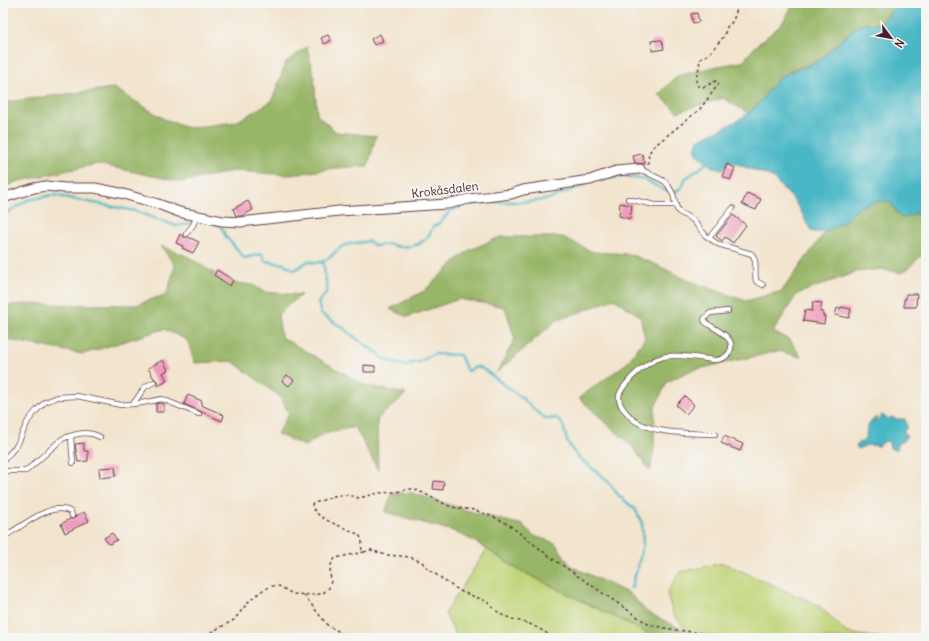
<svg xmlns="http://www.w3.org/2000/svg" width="929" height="641" font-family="Delius,sans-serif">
  <rect width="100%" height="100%" fill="#f6f6f2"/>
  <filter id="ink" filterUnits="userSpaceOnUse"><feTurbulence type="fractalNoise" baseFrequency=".025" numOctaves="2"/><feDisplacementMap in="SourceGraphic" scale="8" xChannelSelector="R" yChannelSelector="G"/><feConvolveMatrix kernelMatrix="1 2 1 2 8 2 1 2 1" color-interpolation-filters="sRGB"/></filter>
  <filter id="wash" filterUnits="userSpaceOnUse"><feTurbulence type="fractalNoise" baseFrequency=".012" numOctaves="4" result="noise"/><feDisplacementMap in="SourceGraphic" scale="16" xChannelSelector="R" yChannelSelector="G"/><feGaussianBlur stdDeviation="0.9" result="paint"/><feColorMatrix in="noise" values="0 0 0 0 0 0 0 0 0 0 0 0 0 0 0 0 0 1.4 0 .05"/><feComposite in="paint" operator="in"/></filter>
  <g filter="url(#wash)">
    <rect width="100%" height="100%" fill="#f2e4cd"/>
    <g fill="#c0d478" stroke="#857a52">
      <polygon points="487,549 517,569 657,638 457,638 445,613"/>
      <polygon points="723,563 818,605 847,633 882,638 722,638 689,633 673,614 667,593 680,572"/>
    </g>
    <g fill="#98b668" stroke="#716a4a">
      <polygon points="794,3 897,3 886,17 881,22 876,24 856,26 817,62 794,69 777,80 767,94 755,107 748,113 723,98 677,112 659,94 677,76 718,66 742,62 758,44 781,25"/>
      <polygon points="307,47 314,76 317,115 336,132 376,136 368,166 335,168 290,175 233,171 182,182 97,164 16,182 3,188 3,101 6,102 114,88 164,119 188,128 236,122 272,101 286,62"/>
      <polygon points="880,201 890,202 900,217 921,212 926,209 926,251 903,273 880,269 856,272 797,294 773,332 790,340 801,357 779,351 689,371 667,382 655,407 654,448 650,471 633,447 579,398 627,363 645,338 640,316 614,299 556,321 497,372 515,339 505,307 459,299 407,317 390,309 424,291 460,257 470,250 500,237 562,237 593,252 629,254 657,265 687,280 746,301 782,291 825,232 844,222 858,208 870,203"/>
      <polygon points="161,246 189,257 227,282 253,285 264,292 301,295 278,314 281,337 364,385 406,394 377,419 378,470 355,427 325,433 305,446 277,434 289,413 279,396 232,361 195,363 187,340 164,329 83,354 3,339 3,306 22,304 136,305 167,294 175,266"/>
      <polygon points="412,493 482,515 523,525 534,536 555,543 571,566 630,594 647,612 689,633 722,638 657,638 517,569 474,541 453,531 385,512 392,494"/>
    </g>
    <g fill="#4ab7c6" stroke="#4a6b78">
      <path d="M897,3H926V209L904,218L900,217L890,202L880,201L870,203L858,208L844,222L825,232H813L807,224L803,215L793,199L772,177L729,161L723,170C712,169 700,159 695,150L698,140C717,130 741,122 756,106C765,97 772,83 782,76C793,69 809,67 818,61C835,48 847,31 866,22C882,29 889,14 897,3Z"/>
      <path d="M882,415L888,419L892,417L896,419H905L907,427L904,431V434L907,436L901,443L899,442L896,447L898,449L894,450L890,448L889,442L885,441L879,446C872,445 865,444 859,449L856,447L858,443L863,442L867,436L866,434C867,426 870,421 877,417L876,420L877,422Z"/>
    </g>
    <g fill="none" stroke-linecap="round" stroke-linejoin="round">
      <g stroke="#4ab7c6" stroke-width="2.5">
        <polyline points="606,179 624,176 645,180 662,189 674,193 682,187 685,179 707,163"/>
        <polyline points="3,215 28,200 53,195 135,211 176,226 203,221"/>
        <path d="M216,224L221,226L226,237L237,249L244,258L262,254L265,261L284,264L295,270L308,261C327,267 330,254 343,246C350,243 361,243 368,241L375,246L389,244L399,247L412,246L419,244L428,237L433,227L441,222L450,211L464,205L492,202H528L549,199L586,184"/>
        <path d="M323,261L327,288L326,293L318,303L321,314L342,327L365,345L380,354V356C386,361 399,364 406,366L411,363L419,362L434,354L460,355L467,371H469L473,368L479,367L486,371L522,398L539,414L547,419L556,418L561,422L564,428L567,441L573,451L583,461L607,480L619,496L635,509L642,523L643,544L638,566L631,588"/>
      </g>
    </g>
    <g id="blocks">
      <g fill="#ef9abc">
        <polygon points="697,13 699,22 693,23 691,14"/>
        <polygon points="380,34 383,41 374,45 371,39"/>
        <polygon points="328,35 331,41 324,44 321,38"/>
        <polygon points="660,40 662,40 664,49 652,51 651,41"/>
        <polygon points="642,154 645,164 635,163 633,156"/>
        <polygon points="727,164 735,168 730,180 722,176"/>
        <polygon points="747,193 761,199 756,210 742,204"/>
        <polygon points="248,201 253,210 241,216 236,216 233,209"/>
        <polygon points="620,203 632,205 630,219 619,216"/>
        <polygon points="733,215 746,225 733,243 725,237 722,241 716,236"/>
        <polygon points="180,234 184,237 188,237 199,242 193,253 182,248 183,246 176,243"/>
        <polygon points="217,270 233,280 230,286 214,275"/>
        <polygon points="906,294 917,294 916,307 904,307 904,299 906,299"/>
        <polygon points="813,302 822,303 820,312 823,312 823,316 825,316 824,324 803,321 805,310 812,311"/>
        <polygon points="841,307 851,309 849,318 835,315 837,308 840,309"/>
        <polygon points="163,360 168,370 163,373 167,381 158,386 157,381 153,377 148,368"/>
        <polygon points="364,365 375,366 375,372 364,372"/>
        <polygon points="287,375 294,380 289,386 282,381"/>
        <polygon points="188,395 202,401 201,405 224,415 222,421 184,404"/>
        <polygon points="685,396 694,405 686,414 676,405"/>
        <polygon points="159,403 164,404 164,412 156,412 156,404"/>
        <polygon points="724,436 743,444 740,451 721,443"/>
        <polygon points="84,443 84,451 88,451 88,461 78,462 75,444"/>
        <polygon points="115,467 116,476 100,478 99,468"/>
        <polygon points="434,481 444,482 443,490 433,489"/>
        <polygon points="84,512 89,521 65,533 61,524 70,519 73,519 76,516"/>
        <polygon points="112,533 117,540 110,544 108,543 104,538"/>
      </g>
    </g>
  </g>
  <g filter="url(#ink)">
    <use href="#blocks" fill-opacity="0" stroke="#633d43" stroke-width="1"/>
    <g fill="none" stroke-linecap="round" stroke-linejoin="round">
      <g stroke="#633d43" stroke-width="6">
        <g id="lane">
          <path d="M640,169L664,181L668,185L673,194L677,209L679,212L693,220L706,236L718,244L752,254C758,262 754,271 756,281L763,285"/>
          <polyline points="628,199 655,205 675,205"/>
          <polyline points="186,234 193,225 197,216"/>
          <polyline points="709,238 733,208"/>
          <polyline points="133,404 145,387 154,382"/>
          <path d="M715,434C690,433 658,435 635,421C631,419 629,415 626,412C612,398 621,389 632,377C641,368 651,360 663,357C675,353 701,358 714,360C720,360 725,359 729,353C739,338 714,329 705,322L704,319L710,313L728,311"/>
          <polyline points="69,437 71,438 73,463"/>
          <polyline points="3,461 17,445 28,421 36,411 45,402 58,397 77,396 121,405 142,403 162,399 199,414"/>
          <path d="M3,471H26L62,439C74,434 87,430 100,437"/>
          <path d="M3,537C21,528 50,500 71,512L72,516"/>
        </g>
      </g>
      <g stroke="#633d43" stroke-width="11">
        <polyline id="street" points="3,198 34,188 46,186 65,188 95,188 120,193 158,204 179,212 222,221 240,222 339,211 447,204 469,199 511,194 523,190 590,180 616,171 640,169"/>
      </g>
      <g stroke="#633d43" stroke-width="1.5" stroke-dasharray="3 3" stroke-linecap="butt">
        <path d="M648,164L649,153L653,147L700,109L718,85L719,83L716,81L703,87L698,86C692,76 702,69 699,60L710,53L724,36L727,27L733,21L739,3"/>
        <polyline points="304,595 328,626 352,638"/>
        <polyline points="200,638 234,620 250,600 263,590 272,586 279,586 293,594 316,595 323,593 329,588 331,581 330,572 331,565 335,558 364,552"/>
        <path d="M552,638L545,632L530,624L512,619L500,614L486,601L462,592L449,584L427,568L422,562L410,557L386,555L371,550L364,552L362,550C361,546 363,541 361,538C357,528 314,523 312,504L337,495H348L359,498L379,493L396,492L409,489H415L451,507L474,510L494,517L509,525L553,559L648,624C674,632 701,631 727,638"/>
      </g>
      <use href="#lane" stroke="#fff" stroke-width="4.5"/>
      <use href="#street" stroke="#fff" stroke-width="9"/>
    </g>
  </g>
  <g text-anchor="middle" stroke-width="3.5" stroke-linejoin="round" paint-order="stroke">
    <g font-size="12" fill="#4a1f2b" stroke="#f6f6f2">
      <text transform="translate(445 190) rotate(-7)" y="4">Krokåsdalen</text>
    </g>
  </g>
  <rect width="929" height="641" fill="none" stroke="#f6f6f2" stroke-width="16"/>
  <g transform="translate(891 38) rotate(122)" stroke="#f6f6f2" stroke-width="3" paint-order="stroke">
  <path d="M0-3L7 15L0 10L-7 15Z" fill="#4a1f2b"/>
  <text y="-6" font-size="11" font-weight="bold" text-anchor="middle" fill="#4a1f2b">N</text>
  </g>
</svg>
